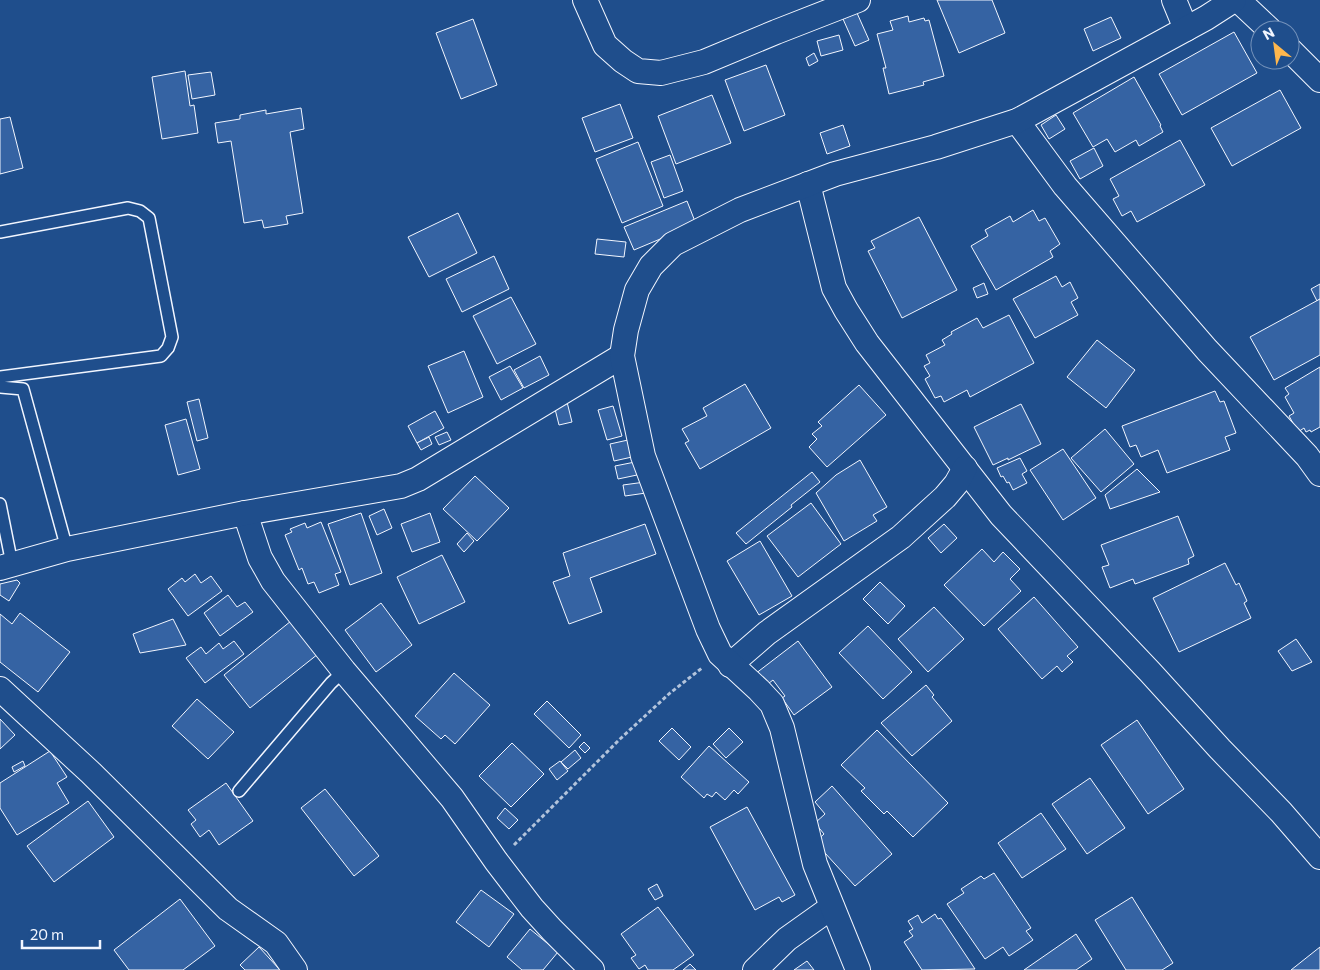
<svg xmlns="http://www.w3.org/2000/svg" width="1320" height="970" font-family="Commissioner,sans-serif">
  <rect width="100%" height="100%" fill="#1f4e8c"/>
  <g fill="#3563a3" stroke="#f2f6ff">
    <polygon points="937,0 992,0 1005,33 959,53"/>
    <polygon points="857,13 869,40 855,46 843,19"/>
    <polygon points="908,16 909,22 924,18 925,21 929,20 944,76 923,82 924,85 889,94 883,68 886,68 877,34 893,30 890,21"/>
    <polygon points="1111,17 1121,38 1093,51 1084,29"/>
    <polygon points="473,19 497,85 461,99 436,33"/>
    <polygon points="1234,32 1257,73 1182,115 1159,74"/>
    <polygon points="839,35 843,50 821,56 817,41"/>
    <polygon points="814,53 818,61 809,66 806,58"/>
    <polygon points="766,65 785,115 744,131 725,80"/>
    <polygon points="185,71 190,106 194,105 198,133 162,139 152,77"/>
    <polygon points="211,72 215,95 192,99 188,75"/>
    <polygon points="1134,77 1161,125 1160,126 1163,132 1139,146 1136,140 1115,152 1107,139 1093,147 1073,113"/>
    <polygon points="1280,90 1301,128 1232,166 1211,128"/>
    <polygon points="712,95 731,143 676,164 658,116"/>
    <polygon points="620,104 633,138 595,152 582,118"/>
    <polygon points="301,108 304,129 290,132 303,213 286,216 288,224 264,228 262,220 244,223 231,141 218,143 215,123 240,119 240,115 266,110 266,114"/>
    <polygon points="1056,115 1065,129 1049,139 1041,125"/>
    <polygon points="10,117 23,168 0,174 0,119"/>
    <polygon points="843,125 850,146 827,154 820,133"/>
    <polygon points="1180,140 1205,185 1137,222 1131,211 1122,216 1113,199 1119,196 1110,179"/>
    <polygon points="638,142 663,206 622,223 596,159"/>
    <polygon points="1094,148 1103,166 1080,179 1070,161"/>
    <polygon points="670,155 683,191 664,198 651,162"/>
    <polygon points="687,201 696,224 634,250 624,227"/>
    <polygon points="1033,210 1039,221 1045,218 1060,244 1050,251 1053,257 996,290 971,246 988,236 985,230 1010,216 1013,222"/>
    <polygon points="458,213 477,253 429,277 408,237"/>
    <polygon points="919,217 957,290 902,318 868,251 875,248 871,241"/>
    <polygon points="597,239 626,242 624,257 595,254"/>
    <polygon points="494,256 509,289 462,312 446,279"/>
    <polygon points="1056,276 1062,287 1070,282 1078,298 1071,302 1078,315 1035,338 1013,299"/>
    <polygon points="984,283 988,294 977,298 973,288"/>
    <polygon points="1320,284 1320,299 1317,301 1311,289"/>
    <polygon points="511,297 536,344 497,364 473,316"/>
    <polygon points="1320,299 1320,355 1274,380 1250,337"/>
    <polygon points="1009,315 1034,363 970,397 967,390 944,402 941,396 935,398 925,379 930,376 924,366 930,363 926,355 945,345 942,340 952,334 951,332 977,318 983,328"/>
    <polygon points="1097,340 1135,370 1106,408 1067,377"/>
    <polygon points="464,351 483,397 448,413 428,366"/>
    <polygon points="540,356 549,375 524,388 514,370"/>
    <polygon points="510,366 523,388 501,400 489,377"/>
    <polygon points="1320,367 1320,427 1311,432 1310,430 1306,432 1304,428 1298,432 1289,416 1294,413 1285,397 1289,394 1285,388"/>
    <polygon points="745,384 771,428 700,469 685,443 689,441 682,429 707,416 703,408"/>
    <polygon points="859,385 886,415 827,467 809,447 817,439 812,434 822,426 818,422"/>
    <polygon points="1215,391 1220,402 1224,401 1236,433 1225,437 1230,450 1167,473 1158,450 1141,457 1136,445 1130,447 1122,426"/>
    <polygon points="199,399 208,438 197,441 187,402"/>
    <polygon points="567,402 572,422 559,425 554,405"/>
    <polygon points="1021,404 1041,444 1008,460 1008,458 993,465 974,427"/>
    <polygon points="613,406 622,436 607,440 598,410"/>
    <polygon points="435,411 444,428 417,443 408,426"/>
    <polygon points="186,419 200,469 178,475 165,425"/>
    <polygon points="1105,429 1134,464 1101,492 1071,458"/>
    <polygon points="447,432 451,440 439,445 435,437"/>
    <polygon points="429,437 432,444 421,450 417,443"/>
    <polygon points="628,440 632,457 614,461 610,444"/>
    <polygon points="1063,449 1096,498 1063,520 1030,470"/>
    <polygon points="1020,458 1027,471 1022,474 1027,483 1013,490 1009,482 1007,483 1003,476 1001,477 997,468"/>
    <polygon points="860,460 887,507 873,515 877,521 844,541 816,493 836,475"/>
    <polygon points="635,462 637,475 618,479 615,466"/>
    <polygon points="1137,469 1160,492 1110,509 1105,495"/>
    <polygon points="812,472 820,482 791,505 792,507 746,544 736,533"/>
    <polygon points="475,476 509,508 477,541 443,509"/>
    <polygon points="645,482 646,493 625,496 623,485"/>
    <polygon points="811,503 841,544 798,577 767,536"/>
    <polygon points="384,509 392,528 377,535 369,516"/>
    <polygon points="361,513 382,573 350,585 328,524"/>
    <polygon points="430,513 440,542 412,552 401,524"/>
    <polygon points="1178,516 1194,556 1188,559 1189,564 1135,584 1133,579 1110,588 1102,567 1109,565 1101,545"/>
    <polygon points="321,522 341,572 335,574 339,585 319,593 314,582 308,584 302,568 299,570 285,535 292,532 290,529 305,523 307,528"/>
    <polygon points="645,524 656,554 590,578 602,612 569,624 553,582 570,576 563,553"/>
    <polygon points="944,524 957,538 941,553 928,538"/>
    <polygon points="467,533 474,541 464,552 457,544"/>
    <polygon points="760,541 792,596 759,615 727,561"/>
    <polygon points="982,549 994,562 1003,552 1020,569 1010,579 1021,591 984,626 944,585"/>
    <polygon points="442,555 465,602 419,624 397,577"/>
    <polygon points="1225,563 1236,585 1239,583 1247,601 1244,603 1251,618 1179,652 1153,598"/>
    <polygon points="195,574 201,583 211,576 222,591 188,616 168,589 182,578 185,582"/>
    <polygon points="17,580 20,583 9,601 0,595 0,584"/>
    <polygon points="880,582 905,606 888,624 863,599"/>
    <polygon points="228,595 237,607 245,602 253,612 220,636 204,613"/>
    <polygon points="1034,597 1078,647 1067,656 1073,662 1062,672 1057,666 1042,679 998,629"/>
    <polygon points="381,603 412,645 376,672 345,630"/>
    <polygon points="934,607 964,639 928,672 898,639"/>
    <polygon points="20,613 70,652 38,692 0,662 0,614 12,624"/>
    <polygon points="173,619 186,645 140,653 133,634"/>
    <polygon points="291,621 318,654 250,708 224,675"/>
    <polygon points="868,626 912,672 883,699 839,653"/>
    <polygon points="1296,639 1312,662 1292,671 1278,651"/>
    <polygon points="234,641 244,654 205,683 186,658 201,647 206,654 219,643 223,649"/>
    <polygon points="798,641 832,687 794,715 782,698 785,696 773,680 764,687 755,674"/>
    <polygon points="454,673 490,705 455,744 445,735 441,739 415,716"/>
    <polygon points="926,685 934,695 932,697 952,721 912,756 881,723"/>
    <polygon points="197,699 234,732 208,759 172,726"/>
    <polygon points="547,701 581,735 569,748 534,714"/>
    <polygon points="0,719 15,735 0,749"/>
    <polygon points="1137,720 1184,789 1148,814 1101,745"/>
    <polygon points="672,728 691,747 679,760 659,741"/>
    <polygon points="729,728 743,742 726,758 713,744"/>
    <polygon points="877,730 948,803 913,837 887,811 884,814 861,791 865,788 841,765"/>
    <polygon points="584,742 590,748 585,753 579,747"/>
    <polygon points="512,743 544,774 511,807 479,776"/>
    <polygon points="709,746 749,782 738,794 734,790 725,800 716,792 712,797 707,794 704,798 681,777"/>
    <polygon points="575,750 581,758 568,769 561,762"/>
    <polygon points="50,751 67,777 57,783 69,803 17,835 0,808 0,783"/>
    <polygon points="23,761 25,766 14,772 12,767"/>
    <polygon points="560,761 568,771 557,780 549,769"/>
    <polygon points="1090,778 1125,828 1087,854 1052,804"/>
    <polygon points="226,783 253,821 219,845 209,830 200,837 191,824 196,820 188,810"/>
    <polygon points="832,786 892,854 855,886 815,842 824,834 815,823 825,814 815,802"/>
    <polygon points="325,789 379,856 354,876 301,808"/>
    <polygon points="88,801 114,837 54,882 27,846"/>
    <polygon points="747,807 795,895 782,902 779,897 755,910 710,827"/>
    <polygon points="505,808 518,820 509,829 497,818"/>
    <polygon points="1041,813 1066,849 1022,878 998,843"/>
    <polygon points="994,873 1031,928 1026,931 1033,940 1009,956 1003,947 985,959 947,904 964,893 961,889 981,876 984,879"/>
    <polygon points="657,884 663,896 655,900 648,889"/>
    <polygon points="481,890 514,914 489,947 456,922"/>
    <polygon points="1132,897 1173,963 1162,970 1126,970 1095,920"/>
    <polygon points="180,899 215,946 183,970 129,970 114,950"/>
    <polygon points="658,907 694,955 673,970 648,970 645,965 639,969 631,958 636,955 621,934"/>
    <polygon points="935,914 938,919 941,918 975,969 922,970 904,942 913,936 909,931 913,929 908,921 918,915 922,923"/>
    <polygon points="530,929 558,952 543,970 522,970 507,957"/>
    <polygon points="1076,934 1092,959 1076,970 1024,970"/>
    <polygon points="259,947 280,970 245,970 240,965"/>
    <polygon points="1320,947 1320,970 1291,970"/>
    <polygon points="807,961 814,970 794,970"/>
    <polygon points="690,964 696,970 683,970"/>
  </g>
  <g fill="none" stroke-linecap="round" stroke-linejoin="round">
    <g stroke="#f2f6ff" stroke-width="14">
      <g id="service">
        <polyline points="0,232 128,208 140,211 149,218 172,337 168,348 161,356 0,377"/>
        <polyline points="0,387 23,389 67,549"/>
        <polyline points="0,504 12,564"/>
        <polyline points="239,791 331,683 344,671"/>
      </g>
    </g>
    <g stroke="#f2f6ff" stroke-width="26">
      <g id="minor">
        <polyline points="585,0 605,45 623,61 638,71 661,73 704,62 776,32 858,0"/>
        <polyline points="1174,0 1186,29"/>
        <polyline points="1238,0 1270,30"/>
        <polyline points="1290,50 1320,80"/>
        <polyline points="1017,121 1065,186 1207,350 1307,456 1320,474"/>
        <polyline points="808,184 834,288 846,310 867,343 1001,515 1150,672 1220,749 1281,812 1320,857"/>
        <polyline points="245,513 260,558 273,581 344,671 452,798 496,861 532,908 552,930 592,970"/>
        <polyline points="0,568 67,549 245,513 401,486 418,479 622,356"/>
        <polyline points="730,665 767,633 901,537 945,497 956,484 965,468"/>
        <polyline points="0,689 91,773 228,909 276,943 295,970"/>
        <polyline points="755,970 787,939 832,907"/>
        <polyline points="858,970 815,864 782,728 772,704 759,690 720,654 708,629 643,456 622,356 626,330 637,290 651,266 673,244 740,210 835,174 936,147 1017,121 1206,18 1234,0"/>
      </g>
    </g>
    <polyline stroke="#b3c4dc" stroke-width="3" stroke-dasharray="4 2.5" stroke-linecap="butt" points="514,845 620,739 670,693 702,668"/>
    <use href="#service" stroke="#1f4e8c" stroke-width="11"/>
    <use href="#minor" stroke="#1f4e8c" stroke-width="24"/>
  </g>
  <g transform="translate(1275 45) rotate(331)"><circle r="24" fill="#1f4e8c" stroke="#7391ba"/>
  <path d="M0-4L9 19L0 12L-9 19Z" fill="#ffb74d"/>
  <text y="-8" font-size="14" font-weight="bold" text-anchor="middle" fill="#f2f6ff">N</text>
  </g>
  <path d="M22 940v8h78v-8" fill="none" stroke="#f2f6ff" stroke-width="2.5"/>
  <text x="30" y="940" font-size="15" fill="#f2f6ff" stroke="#1f4e8c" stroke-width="4" paint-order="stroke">20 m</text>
</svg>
